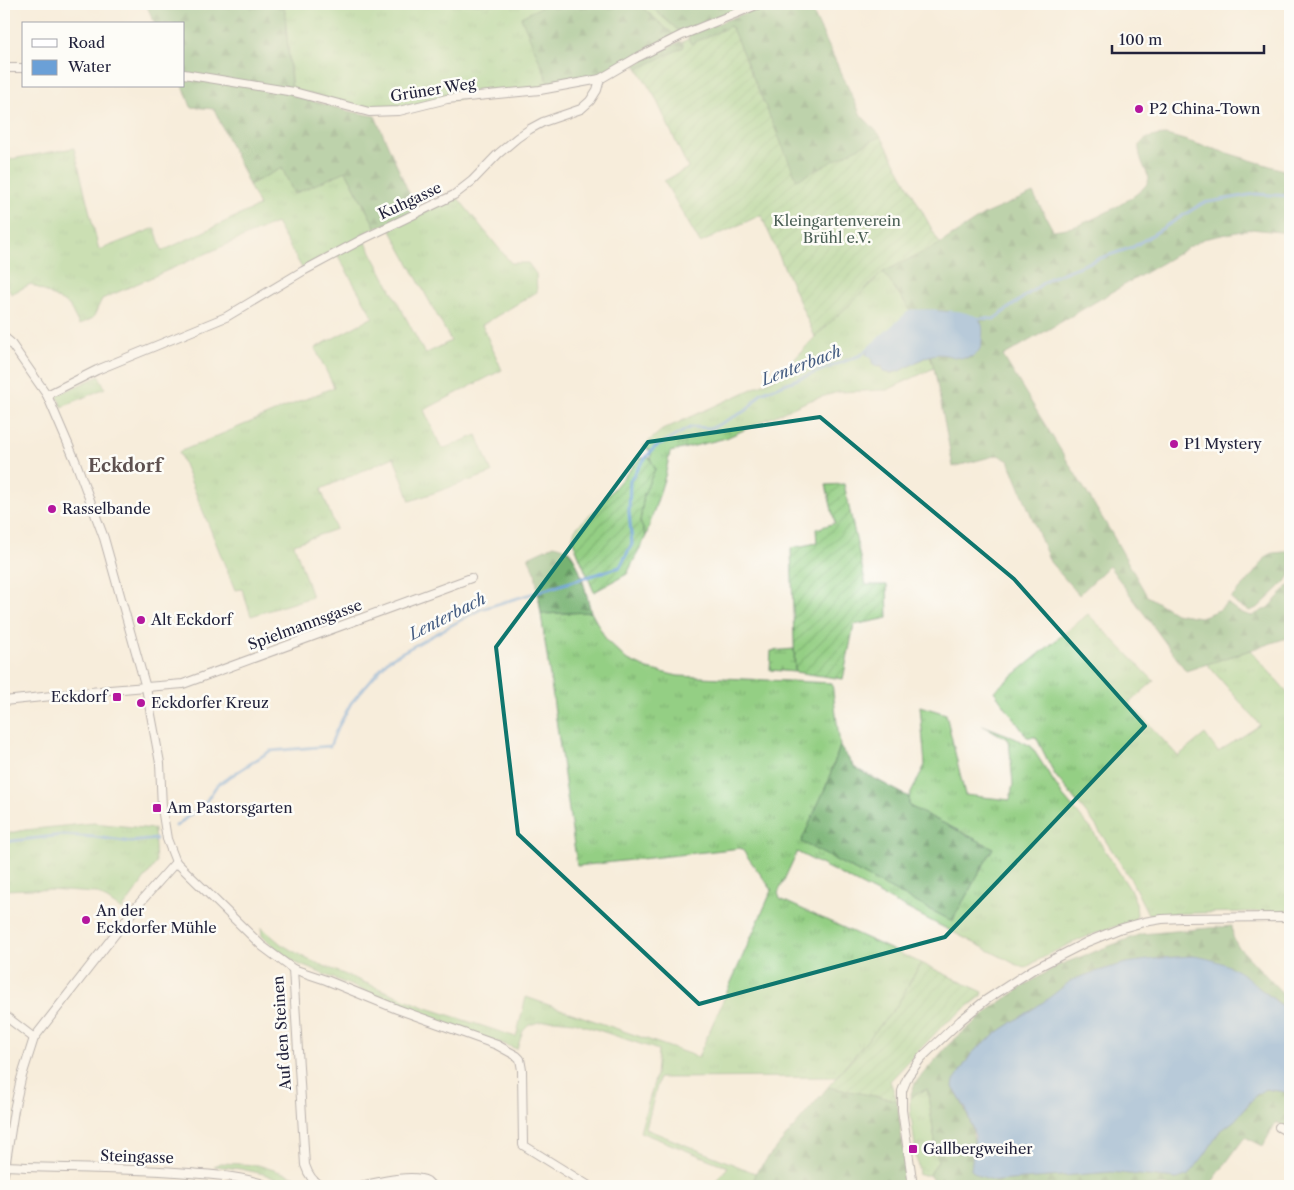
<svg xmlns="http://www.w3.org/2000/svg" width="1294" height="1190" font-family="'Libre Caslon Text',serif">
  <defs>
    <pattern id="grass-tufts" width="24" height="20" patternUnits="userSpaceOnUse" patternTransform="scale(1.25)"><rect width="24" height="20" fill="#94cf84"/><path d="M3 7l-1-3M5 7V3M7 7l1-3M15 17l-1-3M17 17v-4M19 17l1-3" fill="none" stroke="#7fb173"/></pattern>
    <pattern id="forest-firs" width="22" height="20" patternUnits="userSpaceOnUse" patternTransform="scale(1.25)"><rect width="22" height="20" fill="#77b272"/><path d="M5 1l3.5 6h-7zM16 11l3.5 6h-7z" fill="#61905f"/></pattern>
    <pattern id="wetland-marsh" width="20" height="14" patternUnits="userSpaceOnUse" patternTransform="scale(1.25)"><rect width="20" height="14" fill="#94cf84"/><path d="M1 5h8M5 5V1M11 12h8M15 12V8" fill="none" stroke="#7fb173"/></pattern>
    <pattern id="garden-furrows" width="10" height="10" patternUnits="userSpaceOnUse" patternTransform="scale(1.25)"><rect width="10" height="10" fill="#94cf84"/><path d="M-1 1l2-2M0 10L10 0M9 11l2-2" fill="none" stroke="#7fb173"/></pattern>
  </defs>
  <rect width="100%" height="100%" fill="#fdfcf7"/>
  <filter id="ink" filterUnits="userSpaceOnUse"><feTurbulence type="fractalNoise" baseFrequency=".02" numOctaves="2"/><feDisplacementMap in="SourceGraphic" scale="10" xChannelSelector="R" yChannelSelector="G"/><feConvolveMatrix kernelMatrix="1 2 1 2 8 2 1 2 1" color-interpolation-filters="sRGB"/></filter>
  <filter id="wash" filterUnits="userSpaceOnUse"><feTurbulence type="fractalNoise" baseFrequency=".0096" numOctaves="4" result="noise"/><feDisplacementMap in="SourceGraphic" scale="20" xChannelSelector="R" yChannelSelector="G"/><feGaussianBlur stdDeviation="1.12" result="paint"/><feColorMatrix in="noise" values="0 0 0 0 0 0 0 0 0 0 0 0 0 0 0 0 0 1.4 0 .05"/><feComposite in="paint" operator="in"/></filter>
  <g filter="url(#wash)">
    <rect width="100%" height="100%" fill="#f7eddb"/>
    <g fill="url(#grass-tufts)" stroke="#5b7860">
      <polygon points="284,4 315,7 314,4 547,4 522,17 550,86 396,108 368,109 292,89"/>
      <polygon points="638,4 648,4 680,32 674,35"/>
      <polygon points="74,148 99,250 155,228 162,251 259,206 249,185 282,167 294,193 346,171 376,228 362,235 425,354 451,341 390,229 457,197 511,263 528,263 536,274 537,292 482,325 502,370 424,410 442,449 477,435 492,473 410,501 394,457 321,489 336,529 294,544 312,597 251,616 242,589 235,590 179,452 334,387 315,348 373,317 334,249 302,268 276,223 102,299 93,318 79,325 69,305 31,284 11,294 4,277 4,172 11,159"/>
      <path d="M883,272L911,311L871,346L866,354C873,362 882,366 889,374L896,372L930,355L934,368L887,390L838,392L808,401L726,438L670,452L665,476L646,536L640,522L644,494L655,469L650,458L652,452L643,446L662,430L778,377L815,337Z"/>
      <polygon points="99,376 105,388 62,407 57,395"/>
      <path d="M591,612L607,641L626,659L648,669L678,676L832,683L840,746L827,784L802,842L952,921L993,848L909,806V797L925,765L920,706L946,714L965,795L1010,800L1013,784L1009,740L982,725L1008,735L1031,746L1063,796L1092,830L1131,891L1136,903L1137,915L1134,921C1096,931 1059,947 1025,968L1021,967L797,852L778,893L780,899L921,963L896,1007L836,1077L659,1078L646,1129L755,1173L752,1186H712L728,1167L640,1132L656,1075L658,1050L574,1022L553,1020L539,1022L529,1025L523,1031L517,1049L423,1015L296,963L277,949L262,936L261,927L281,944L307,959L427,1008L516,1037L526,997L698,1057L772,890L741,848L577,866L541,614Z"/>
      <polygon points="1088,614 1154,681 1129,703 1178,756 1205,734 1218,752 1260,725 1207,664 1250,650 1290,695 1290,911 1148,914 1130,878 1094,823 1055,775 1036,737 1027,737 994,691"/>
      <polygon points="93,823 154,829 156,863 122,910 97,893 31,889 4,890 4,834 25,830"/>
      <polygon points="927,1089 938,1161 929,1175 919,1175 910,1109 910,1097"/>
      <polygon points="221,1163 258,1165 296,1177 309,1186 292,1186 264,1174 241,1169 214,1166"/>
    </g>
    <g fill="url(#forest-firs)" stroke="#4c6a56">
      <polygon points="146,4 284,4 292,95 348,111 375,116 417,211 376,228 346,171 294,194 282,168 249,185 214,109 191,107 183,86 184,86 184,24 155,24"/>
      <polygon points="547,4 638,4 674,35 598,76 550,86 521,17"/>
      <polygon points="648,4 749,4 680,32"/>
      <polygon points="764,4 809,4 861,115 881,136 797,181 731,26 691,44 688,39 689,34 753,10"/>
      <polygon points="680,41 684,47 638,69 635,65"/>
      <path d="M1165,135L1174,137L1290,172V233L1251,229L1203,239L1003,356L1111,532L1147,596L1175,613L1200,617L1219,610L1227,603L1239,612L1252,616L1269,607L1290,584V637L1186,671L1109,566L1079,595L1050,562L1009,461L998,455L953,467L934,368L930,355C949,351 959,364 978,352L928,310L911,311L883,272L939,244L985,214L1033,193L1053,230C1060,229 1068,228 1076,226C1093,220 1135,199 1146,185C1147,184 1149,179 1149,178C1138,154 1129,137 1165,135Z"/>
      <path d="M554,545C558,546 563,547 566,549C579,557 587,597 591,612L541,614L535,572L528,557Z"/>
      <polygon points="1290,549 1290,576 1284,583 1259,607 1250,611 1237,605 1231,598 1247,582 1267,556 1273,553 1284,552"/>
      <polygon points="840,746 855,768 909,797 909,806 993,848 952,921 801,842 827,784"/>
      <path d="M1232,926L1233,937L1237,945L1290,1001V1013L1273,998L1259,988L1193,956L1162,958L1126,963L1092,973L1072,980L1045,1001L1001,1030L972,1053L960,1071L953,1087C971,1119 978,1133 971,1170L997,1181L1111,1172L1177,1179L1189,1174L1206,1153L1219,1132L1235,1120L1256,1095L1264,1089L1286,1092L1290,1087V1129L1276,1122L1263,1146L1245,1137L1209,1186H937L929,1175L938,1161L927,1089L910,1097L915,1083L949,1044L993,1007L1030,982L1059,965L1141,934Z"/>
      <polygon points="828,1087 897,1100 908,1186 752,1186 755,1173"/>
    </g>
    <polygon fill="url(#wetland-marsh)" stroke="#5b7860" points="794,649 795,672 770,670 771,651"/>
    <g fill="url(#garden-furrows)" stroke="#5b7860">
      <polygon points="731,26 797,180 881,136 940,244 883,272 815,337 761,215 700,243 664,181 688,168 655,97 638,69 684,47 682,42 688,39 691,44"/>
      <polygon points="640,458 650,458 655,469 644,494 640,522 646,536 627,574 594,592 572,539 575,529 598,507"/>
      <polygon points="844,484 866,585 887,585 888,618 854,625 843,679 795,672 791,548 817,543 816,529 835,523 826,485"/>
      <polygon points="921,963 983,992 982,996 942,1026 890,1081 897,1100 828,1087 896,1007"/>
    </g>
    <g fill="#6ba0d7" stroke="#466189">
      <path d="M928,310C940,311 968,312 977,318C984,322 983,333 982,339C982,347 978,355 970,357C957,361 944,351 932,355C916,359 900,377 883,372L882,366L878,367L872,363V360L866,354L871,346L911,311Z"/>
      <path d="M1193,956C1211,958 1230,965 1244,975C1250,979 1254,984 1259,988C1270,996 1280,1004 1290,1013V1087L1286,1092L1265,1089L1256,1095L1235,1120L1219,1132L1206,1153L1189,1175L1177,1179L1111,1172L997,1181L980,1176L971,1170L975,1136L966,1109L953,1087L954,1081L972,1053L1001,1030L1045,1001L1072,980L1092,973L1126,963L1162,958Z"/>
    </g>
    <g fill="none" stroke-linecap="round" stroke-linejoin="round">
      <g stroke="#6ba0d7" stroke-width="3">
        <polyline points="950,312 960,313 977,318 994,319 1050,278 1098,259 1133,247 1203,203 1255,194 1290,196"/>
        <polyline points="176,826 205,803 217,785 270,751 330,746 336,731 351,703 388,660 481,609 620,567 632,544 629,512 630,480 644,460 654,448 691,427 712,428 747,410 761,393 861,355 911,311 936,311"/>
        <polyline points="4,842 63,835 95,837 131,842 156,839"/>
      </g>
    </g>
  </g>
  <g filter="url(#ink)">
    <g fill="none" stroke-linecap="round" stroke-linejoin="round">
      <g stroke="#6d6973" stroke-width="10">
        <g id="street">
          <polyline points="4,68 24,68"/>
          <polyline points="184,74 294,92 369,112 399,111 447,99 540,90 600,79 636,58 682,35 759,4"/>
          <path d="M4,337L10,342L47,395L75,460L104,538L146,688L160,763L162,808L167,839L176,862L215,900L262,946L293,969L305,1165C308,1174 313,1182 321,1186"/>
          <polyline points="47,395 97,370 226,317 303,271 363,239 454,195 472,181 498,154 517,138 530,129 543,122 581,109 590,101 597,90 600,79"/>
          <polyline points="4,701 110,690 183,684 471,578"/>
          <polyline points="293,969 326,980 397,1009 497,1045 517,1056 520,1059 522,1070 523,1145 589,1186"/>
          <polyline points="4,1015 34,1038"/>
          <polyline points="1279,1127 1290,1133"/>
          <path d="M4,1166C65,1169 127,1168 189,1173C215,1175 243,1176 268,1186"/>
          <polyline points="4,1174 14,1110 21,1079 34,1038 137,906 176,862"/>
          <path d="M360,1186C375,1183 413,1173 427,1181C428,1182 431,1185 432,1186"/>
          <polyline points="913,1186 902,1110 902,1091 908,1076 921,1058 961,1020 986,1000 1032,970 1087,942 1119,929 1144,922 1162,919 1182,918 1290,917"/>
        </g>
      </g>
      <use href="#street" stroke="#fff" stroke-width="8"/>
    </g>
  </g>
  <path d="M0 0H1294V1190H0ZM820,417L1014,579L1145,726L945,937L699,1004L518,834L496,647L648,442Z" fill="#f7eddb" fill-opacity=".55" fill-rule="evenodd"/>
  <path fill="none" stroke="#0f766e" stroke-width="4" stroke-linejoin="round" d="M820,417L1014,579L1145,726L945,937L699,1004L518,834L496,647L648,442Z"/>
  <g fill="#b5179e" stroke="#fdfcf7" stroke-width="2">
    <circle cx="1139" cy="109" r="5"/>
    <circle cx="1174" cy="444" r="5"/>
    <circle cx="52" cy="509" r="5"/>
    <circle cx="141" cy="620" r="5"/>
    <rect x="112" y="692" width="10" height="10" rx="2.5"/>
    <circle cx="141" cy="703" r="5"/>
    <rect x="152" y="803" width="10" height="10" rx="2.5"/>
    <circle cx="86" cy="920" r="5"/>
    <rect x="908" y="1144" width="10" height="10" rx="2.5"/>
  </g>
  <g text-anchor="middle" stroke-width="5" stroke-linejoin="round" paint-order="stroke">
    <g font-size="15" fill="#22223b" stroke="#fdfcf7">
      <text transform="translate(433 90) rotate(-9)" y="5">Grüner Weg</text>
      <text transform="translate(410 201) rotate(-25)" y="5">Kuhgasse</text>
      <text transform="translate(305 625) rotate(-20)" y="5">Spielmannsgasse</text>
      <text transform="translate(282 1033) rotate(-94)" y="5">Auf den Steinen</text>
      <text transform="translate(137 1157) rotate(2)" y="5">Steingasse</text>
    </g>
    <g font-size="15" fill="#22223b" stroke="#fdfcf7" text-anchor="start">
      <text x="1149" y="114">P2 China-Town</text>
      <text x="1184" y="449">P1 Mystery</text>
      <text x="62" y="514">Rasselbande</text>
      <text x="151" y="625">Alt Eckdorf</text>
      <text x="107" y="702" text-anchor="end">Eckdorf</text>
      <text x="151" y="708">Eckdorfer Kreuz</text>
      <text x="167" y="813">Am Pastorsgarten</text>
      <text x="96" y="916">An der<tspan x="96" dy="17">Eckdorfer Mühle</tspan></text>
      <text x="923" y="1154">Gallbergweiher</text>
    </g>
    <g font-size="15" fill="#4a5f55" stroke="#fdfcf7">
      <text x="837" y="226">Kleingartenverein<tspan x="837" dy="17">Brühl e.V.</tspan></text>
    </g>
    <g font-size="16" font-style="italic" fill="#435b81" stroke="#fdfcf7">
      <text transform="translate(801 365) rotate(-21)" y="6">Lenterbach</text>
      <text transform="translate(447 616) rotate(-27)" y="6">Lenterbach</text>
    </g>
    <g font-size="18" font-weight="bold" fill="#5e5150" stroke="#fdfcf7">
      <text x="125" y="472">Eckdorf</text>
    </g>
  </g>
  <rect width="1294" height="1190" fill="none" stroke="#fdfcf7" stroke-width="20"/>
  <rect x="22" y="22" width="162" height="65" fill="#fdfcf7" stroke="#a5a5ac"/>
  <rect x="32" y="39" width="25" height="8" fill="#ffffff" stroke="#a5a5ac"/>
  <text x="68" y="48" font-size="15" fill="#22223b">Road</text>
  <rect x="32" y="60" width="25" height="15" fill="#6ba0d7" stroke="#a5a5ac"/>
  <text x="68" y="72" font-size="15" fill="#22223b">Water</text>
  <path d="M1112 45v8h152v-8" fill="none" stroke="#22223b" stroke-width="2.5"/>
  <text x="1119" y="45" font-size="15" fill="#22223b" stroke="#fdfcf7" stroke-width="4" paint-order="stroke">100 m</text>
</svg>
